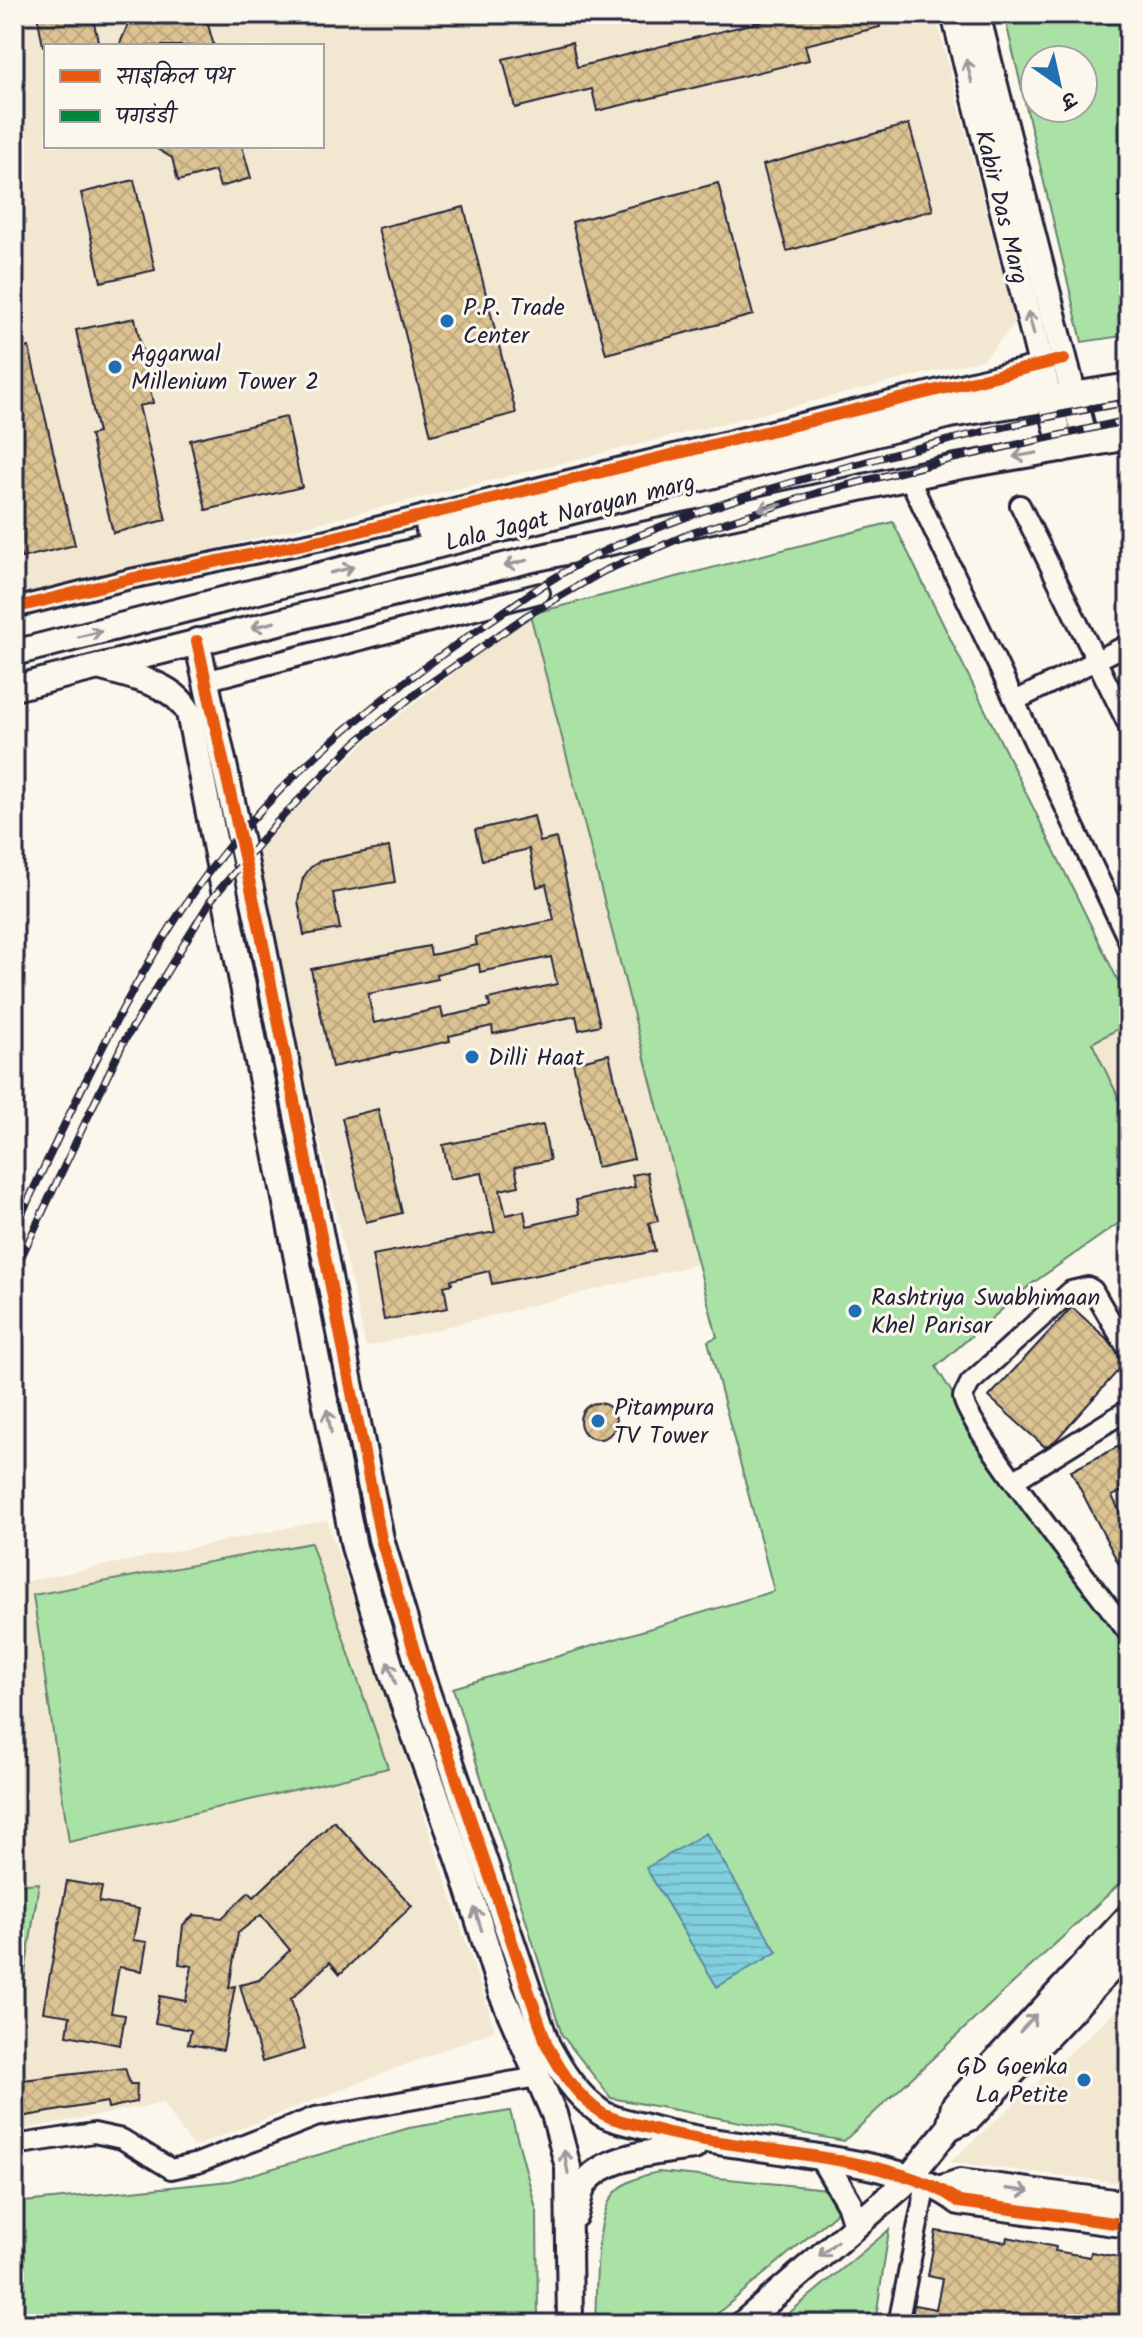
<svg xmlns="http://www.w3.org/2000/svg" width="1143" height="2338" font-family="Kalam,'Playpen Sans Deva',sans-serif">
  <defs>
    <pattern id="water-rules" width="6" height="5" patternUnits="userSpaceOnUse" patternTransform="scale(2)"><rect width="6" height="5" fill="#80cede"/><path d="M0 2.5h6" fill="none" stroke="#6eb1bf"/></pattern>
    <pattern id="building-cross-hatch" width="8" height="8" patternUnits="userSpaceOnUse" patternTransform="scale(2)"><rect width="8" height="8" fill="#dcc392"/><path d="M0 0l8 8M0 8l8-8" fill="none" stroke="#bca77f"/></pattern>
  </defs>
  <rect width="100%" height="100%" fill="#fbf7ec"/>
  <filter id="ink" filterUnits="userSpaceOnUse"><feTurbulence type="fractalNoise" baseFrequency=".0125" numOctaves="2"/><feDisplacementMap in="SourceGraphic" scale="16" xChannelSelector="R" yChannelSelector="G"/><feConvolveMatrix kernelMatrix="1 2 1 2 8 2 1 2 1" color-interpolation-filters="sRGB"/></filter>
  <g filter="url(#ink)">
    <g fill="#f2e7d1" fill-rule="evenodd">
      <path d="M14,14H935L1015,323L984,359L14,598ZM46,46H322V146H46Z"/>
      <polygon points="530,614 697,1264 366,1347 254,850 371,737"/>
      <polygon points="1129,1023 1129,1119 1092,1043"/>
      <polygon points="327,1520 495,2030 193,2147 163,2103 14,2131 14,1584"/>
      <polygon points="1129,1999 1129,2184 950,2162"/>
    </g>
    <g fill="#aae2a6" stroke="#668270" stroke-width="2" fill-rule="evenodd">
      <path d="M1004,14H1129V335L1082,342ZM1035,60H1083V108H1035Z"/>
      <polygon points="893,522 1129,1003 1129,1023 1092,1043 1129,1119 1129,1216 1030,1285 936,1367 1043,1539 1129,1650 1129,1875 844,2141 611,2098 562,2035 453,1688 774,1591 708,1341 717,1337 530,614"/>
      <polygon points="311,1543 388,1768 69,1842 33,1595"/>
      <polygon points="39,1883 14,2043 14,1885"/>
      <polygon points="510,2111 537,2212 538,2324 14,2324 14,2203 230,2181 409,2128"/>
      <path d="M659,2172L837,2190L843,2201L834,2215L705,2324H595C597,2291 594,2218 614,2194C625,2181 643,2175 659,2172Z"/>
      <polygon points="889,2230 875,2324 776,2324"/>
    </g>
    <polygon fill="url(#water-rules)" stroke="#5a899d" stroke-width="2" points="706,1833 777,1952 717,1987 646,1868"/>
    <g fill="url(#building-cross-hatch)" stroke="#22223b" stroke-width="2" fill-rule="evenodd">
      <polygon points="37,14 92,14 98,41 43,46"/>
      <polygon points="132,14 205,14 214,46 119,46"/>
      <polygon points="791,14 877,14 880,27 805,45 809,60 597,111 592,89 515,108 503,59 572,42 577,67"/>
      <polygon points="909,124 933,210 787,251 763,165"/>
      <polygon points="152,146 242,146 251,178 220,187 215,171 178,181 172,158"/>
      <polygon points="134,180 155,270 101,282 81,193"/>
      <polygon points="718,183 753,315 606,354 572,222"/>
      <polygon points="464,207 516,413 431,435 378,228"/>
      <polygon points="135,318 153,403 139,406 166,520 113,533 90,435 98,433 76,330"/>
      <polygon points="29,347 75,545 21,558 14,527 14,351"/>
      <polygon points="286,417 302,487 206,510 190,440"/>
      <path d="M534,816L540,842L556,838L600,1025L579,1030L576,1016L493,1034L492,1026L449,1036L450,1041L332,1067L311,969L429,946L431,955L477,945L475,937L554,920L546,884L537,887L529,849L482,860L475,830ZM551,957L557,984L488,999L490,1007L443,1017L441,1008L374,1023L368,994L438,979L436,974L479,964L480,972Z"/>
      <polygon points="389,847 395,882 333,893 340,929 304,935 298,901 303,878 310,868 320,861"/>
      <polygon points="609,1054 634,1159 597,1167 573,1063"/>
      <polygon points="378,1109 402,1213 366,1222 342,1118"/>
      <polygon points="543,1125 550,1160 515,1167 519,1186 500,1190 506,1215 524,1211 527,1226 579,1214 576,1200 635,1187 632,1175 647,1172 658,1221 649,1223 655,1251 492,1284 489,1271 451,1280 452,1284 444,1286 448,1308 384,1320 372,1255 495,1232 482,1173 450,1179 443,1145"/>
      <polygon points="1072,1307 1107,1339 1125,1363 1056,1440 1045,1447 989,1397"/>
      <circle cx="598" cy="1421" r="18"/>
      <polygon points="1129,1441 1129,1488 1112,1496 1129,1530 1129,1584 1071,1471"/>
      <polygon points="334,1821 412,1906 340,1974 330,1962 291,1999 305,2049 262,2062 240,1985 259,1980 290,1950 261,1915 238,1933 229,1988 235,1986 223,2050 188,2044 191,2030 155,2023 160,1996 186,2001 192,1966 179,1964 183,1925 194,1915 222,1918 249,1892 254,1897"/>
      <polygon points="67,1881 102,1887 99,1902 139,1909 133,1940 147,1942 142,1971 119,1967 111,2013 125,2015 120,2045 67,2035 70,2016 43,2012"/>
      <polygon points="125,2068 130,2084 137,2084 136,2102 108,2108 107,2102 21,2117 23,2080"/>
      <polygon points="936,2231 1006,2242 1007,2237 1056,2247 1055,2251 1090,2257 1091,2252 1129,2259 1129,2324 911,2324 914,2305 936,2309 942,2279 928,2276"/>
    </g>
    <g fill="none" stroke-linecap="round" stroke-linejoin="round">
      <g stroke="#22223b" stroke-width="24">
        <g id="street">
          <polyline points="909,478 1129,942"/>
          <polyline points="1020,505 1129,727"/>
          <polyline points="424,515 426,531 1045,380"/>
          <polyline points="14,608 130,579 327,539 1050,362"/>
          <polyline points="205,681 540,593"/>
          <polyline points="1015,701 1129,644"/>
          <path d="M1129,1352L1093,1290L1088,1287L1071,1291L970,1383L963,1397C964,1424 1104,1599 1129,1634"/>
          <polyline points="1015,1480 1129,1409"/>
          <polyline points="14,2145 94,2133 122,2139 171,2169 198,2163 315,2117 537,2077"/>
          <polyline points="898,2324 926,2184"/>
        </g>
      </g>
      <g stroke="#22223b" stroke-width="30">
        <g id="secondary">
          <polyline points="954,14 1062,449"/>
          <polyline points="977,14 1086,444"/>
          <path d="M197,641L261,934L381,1539L420,1671L547,2045C561,2071 575,2094 600,2112C611,2120 632,2123 646,2127C727,2152 900,2153 959,2202L1129,2225"/>
          <polyline points="14,653 950,415 1129,386"/>
          <path d="M99,667C130,677 173,682 189,713L354,1547L394,1678L460,1862L501,1992L554,2114L568,2167L570,2324"/>
          <polyline points="14,688 528,560 956,467 1129,437"/>
          <polyline points="949,2128 954,2106 1129,1916"/>
          <polyline points="823,2159 849,2203 856,2225"/>
          <polyline points="942,2188 960,2182 1129,2204"/>
          <path d="M575,2215C578,2206 579,2193 584,2185C602,2155 663,2151 694,2147"/>
          <polyline points="742,2324 903,2185 949,2128 970,2118 1129,1950"/>
        </g>
      </g>
      <use href="#street" stroke="#fbf7ec" stroke-width="18"/>
      <use href="#secondary" stroke="#fbf7ec" stroke-width="24"/>
      <g stroke="#22223b" stroke-width="8">
        <g id="rail">
          <path d="M14,1230C70,1115 120,998 194,892C271,783 377,698 486,624C522,599 558,573 598,554C692,509 792,481 891,455C970,434 1049,415 1129,402"/>
          <polyline points="14,1272 123,1043 211,900 277,822 356,742 419,691 526,616 604,571 689,534 817,493 947,460 1129,420"/>
        </g>
      </g>
      <use href="#rail" stroke="#fbf7ec" stroke-width="5" stroke-dasharray="15" stroke-linecap="butt"/>
      <polyline stroke="#00873e" stroke-width="10" stroke-dasharray="20 10" stroke-linecap="butt" points="1127,14 1129,16"/>
      <g stroke="#fbf7ec" stroke-width="17">
        <g id="cycleway">
          <polyline points="14,608 130,579 327,539 1064,359"/>
          <path d="M197,641L261,934L381,1539L420,1671L547,2045C561,2071 575,2094 600,2112C611,2120 632,2123 646,2127C727,2152 900,2153 959,2202L1129,2225"/>
        </g>
      </g>
      <use href="#cycleway" stroke="#e8590c" stroke-width="12"/>
    </g>
    <defs><path id="oneway-shaft" d="M-6 0H5M1.5-3L5.5 0L1.5 3" fill="none" stroke-width="1.6" stroke-linecap="round" stroke-linejoin="round" transform="scale(2)"/></defs>
    <g stroke="#99979c">
      <use href="#oneway-shaft" transform="translate(969 71) rotate(-104)"/>
      <use href="#oneway-shaft" transform="translate(1031 323) rotate(-104)"/>
      <use href="#oneway-shaft" transform="translate(1025 455) rotate(170)"/>
      <use href="#oneway-shaft" transform="translate(770 507) rotate(168)"/>
      <use href="#oneway-shaft" transform="translate(516 563) rotate(166)"/>
      <use href="#oneway-shaft" transform="translate(342 570) rotate(-14)"/>
      <use href="#oneway-shaft" transform="translate(263 625) rotate(166)"/>
      <use href="#oneway-shaft" transform="translate(90 634) rotate(-14)"/>
      <use href="#oneway-shaft" transform="translate(329 1421) rotate(-101)"/>
      <use href="#oneway-shaft" transform="translate(392 1673) rotate(-108)"/>
      <use href="#oneway-shaft" transform="translate(478 1919) rotate(-108)"/>
      <use href="#oneway-shaft" transform="translate(1028 2023) rotate(-48)"/>
      <use href="#oneway-shaft" transform="translate(566 2162) rotate(-100)"/>
      <use href="#oneway-shaft" transform="translate(1018 2190) rotate(7)"/>
      <use href="#oneway-shaft" transform="translate(828 2249) rotate(139)"/>
    </g>
  </g>
  <g fill="#1f6fb2" stroke="#fbf7ec" stroke-width="3">
    <circle cx="447" cy="321" r="8"/>
    <circle cx="115" cy="367" r="8"/>
    <circle cx="472" cy="1057" r="8"/>
    <circle cx="855" cy="1311" r="8"/>
    <circle cx="598" cy="1421" r="8"/>
    <circle cx="1084" cy="2080" r="8"/>
  </g>
  <g text-anchor="middle" stroke-width="6" stroke-linejoin="round" paint-order="stroke">
    <g font-size="24" fill="#22223b" stroke="#fbf7ec">
      <text transform="translate(1002 207) rotate(76)" y="8">Kabir Das Marg</text>
      <text transform="translate(570 512) rotate(-14)" y="8">Lala Jagat Narayan marg</text>
    </g>
    <g font-size="24" fill="#22223b" stroke="#fbf7ec" text-anchor="start">
      <text x="463" y="315">P.P. Trade<tspan x="463" dy="28">Center</tspan></text>
      <text x="131" y="361">Aggarwal<tspan x="131" dy="28">Millenium Tower 2</tspan></text>
      <text x="488" y="1065">Dilli Haat</text>
      <text x="871" y="1305">Rashtriya Swabhimaan<tspan x="871" dy="28">Khel Parisar</tspan></text>
      <text x="614" y="1415">Pitampura<tspan x="614" dy="28">TV Tower</tspan></text>
      <text x="1068" y="2074" text-anchor="end">GD Goenka<tspan x="1068" dy="28">La Petite</tspan></text>
    </g>
  </g>
  <rect width="1143" height="2338" fill="none" stroke="#fbf7ec" stroke-width="48"/>
  <rect x="24" y="24" width="1095" height="2290" fill="none" stroke="#22223b" stroke-width="3" filter="url(#ink)"/>
  <rect x="44" y="44" width="280" height="104" fill="#fbf7ec" stroke="#a4a2a5" stroke-width="2"/>
  <rect x="60" y="70" width="40" height="12" fill="#e8590c" stroke="#a4a2a5" stroke-width="2"/>
  <text x="116" y="84" font-size="24" fill="#22223b">साइकिल पथ</text>
  <rect x="60" y="110" width="40" height="12" fill="#00873e" stroke="#a4a2a5" stroke-width="2"/>
  <text x="116" y="124" font-size="24" fill="#22223b">पगडंडी</text>
  <g transform="translate(1059 84) rotate(146)"><circle r="38" fill="#fbf7ec" stroke="#a4a2a5" stroke-width="2"/>
  <path d="M0-6L14 30L0 20L-14 30Z" fill="#1f6fb2"/>
  <text y="-12" font-size="22" font-weight="bold" text-anchor="middle" fill="#22223b">उ</text>
  </g>
</svg>
